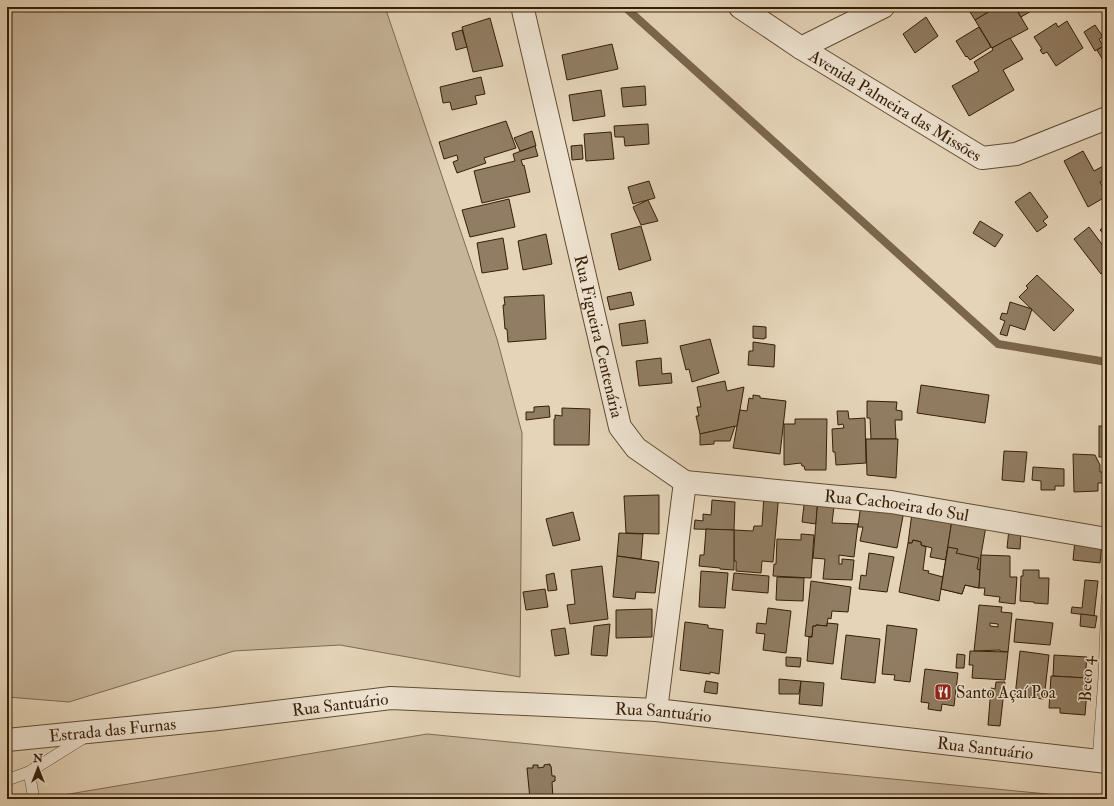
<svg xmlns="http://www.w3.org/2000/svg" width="1114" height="806" font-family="'IM FELL Double Pica',serif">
  <rect width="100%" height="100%" fill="#e5d4b8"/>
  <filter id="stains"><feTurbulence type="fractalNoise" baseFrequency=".005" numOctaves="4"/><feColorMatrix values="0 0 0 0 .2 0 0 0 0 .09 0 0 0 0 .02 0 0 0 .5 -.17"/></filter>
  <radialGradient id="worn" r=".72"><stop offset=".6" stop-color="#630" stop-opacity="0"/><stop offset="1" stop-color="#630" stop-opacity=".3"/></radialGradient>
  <g fill="#c7b59a" stroke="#7e6a50">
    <polygon points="7,7 385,7 497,339 522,433 520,677 340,645 234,651 69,702 7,697"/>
    <polygon points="427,734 1099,799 64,799 63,795"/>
  </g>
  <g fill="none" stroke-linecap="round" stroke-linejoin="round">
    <polyline stroke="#7b664c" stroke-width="8" points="618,7 626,8 998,344 1107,362"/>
  </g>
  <g fill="#917d63" stroke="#351e06" fill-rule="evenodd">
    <polygon points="967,7 997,7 975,20"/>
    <polygon points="997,7 1015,7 1028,29 992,48 975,20"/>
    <polygon points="1015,7 1038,7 1021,17"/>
    <polygon points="1064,7 1074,7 1067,11"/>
    <polygon points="926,17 938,36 915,53 903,34"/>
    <polygon points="490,18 503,66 473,72 462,27"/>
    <polygon points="1067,21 1083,48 1056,66 1047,52 1043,54 1040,50 1042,49 1034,37 1056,23 1058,27"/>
    <polygon points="1095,25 1103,37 1099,39 1103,46 1095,51 1084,32"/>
    <polygon points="979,27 991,47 970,60 967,56 966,57 956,41"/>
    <polygon points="462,30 467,47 456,50 452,33"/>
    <polygon points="1010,38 1023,59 1003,70 1014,90 969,116 952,86 979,71 974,62 993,50 992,48"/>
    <polygon points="612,44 618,69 567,80 562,55"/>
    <polygon points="1107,44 1107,67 1097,50"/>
    <polygon points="481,77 485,94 475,96 477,104 452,110 450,102 443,103 440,87"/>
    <polygon points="645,86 646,105 623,107 621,88"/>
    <polygon points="601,90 605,116 573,121 569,95"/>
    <polygon points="506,121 516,148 484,158 486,163 457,173 453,162 458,160 457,155 444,159 439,142"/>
    <polygon points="648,124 649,144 625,146 624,137 615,137 614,126"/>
    <polygon points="532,131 536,146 520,151 514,138"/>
    <polygon points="611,132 614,159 586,161 584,134"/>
    <polygon points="582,145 583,159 572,160 571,146"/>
    <polygon points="535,146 538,156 521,160 523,166 524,165 530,192 482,203 474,171 515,161 513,154"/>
    <polygon points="1083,151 1094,171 1107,164 1107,178 1100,182 1107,194 1107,196 1088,207 1064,161"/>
    <polygon points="649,181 655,198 633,204 628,187"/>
    <polygon points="1030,192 1048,217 1043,221 1047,225 1037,232 1015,202"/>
    <polygon points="509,199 515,227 470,237 462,210"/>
    <polygon points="648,200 658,221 641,225 633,207"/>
    <polygon points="980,221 1003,235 995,247 973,233"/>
    <polygon points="1107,224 1107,238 1100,230"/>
    <polygon points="641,226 651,260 619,270 611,234"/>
    <polygon points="1089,227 1107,251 1107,269 1101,274 1074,239"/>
    <polygon points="546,234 552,264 523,270 518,241"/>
    <polygon points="503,238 508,269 482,273 477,243"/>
    <polygon points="1037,275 1074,310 1054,331 1019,297 1028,288 1026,286"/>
    <polygon points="631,292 634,305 610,310 607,297"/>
    <polygon points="544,295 546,339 508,342 507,329 505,329 503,305 505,305 504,297"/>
    <polygon points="1010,302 1032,309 1025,330 1010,325 1007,336 1000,334 1005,321 1000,319 1002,313 1007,314"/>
    <polygon points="645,320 648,343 622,346 619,324"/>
    <polygon points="753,326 766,327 766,338 764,338 764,339 753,338"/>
    <polygon points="710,339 719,373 692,382 689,369 686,370 680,346"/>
    <polygon points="753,342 775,345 774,367 748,365 749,351 753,351"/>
    <polygon points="661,358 662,374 671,373 672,383 639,386 636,361"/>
    <polygon points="725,381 727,391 744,387 737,426 700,434 696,416 699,416 697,407 701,407 697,387"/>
    <polygon points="921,385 989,395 985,423 917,413"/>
    <polygon points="753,395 760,396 760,398 786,401 780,454 733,448 740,410 747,411 749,398 753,399"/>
    <polygon points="867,401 897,402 896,410 902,411 902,420 895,420 896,439 871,439 870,418 867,418"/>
    <polygon points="549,406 550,417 526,420 526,412 534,412 534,407"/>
    <polygon points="562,408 590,409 589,445 554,445 554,419 555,419 555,415 562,416"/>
    <polygon points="837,411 848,411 849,419 865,418 866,463 836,465 835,452 833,452 832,429 844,428 843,424 838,425"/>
    <polygon points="795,419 827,419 826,470 805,470 804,466 802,466 801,463 784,465 784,424 795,424"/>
    <polygon points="735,426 730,441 714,441 714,444 700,445 700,434"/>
    <rect x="1099" y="426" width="8" height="31"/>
    <polygon points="866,439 898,439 896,478 867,475"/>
    <polygon points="1004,451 1027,452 1024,482 1002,480"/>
    <polygon points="1073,454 1095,455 1100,465 1100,472 1105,472 1105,483 1098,483 1098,491 1074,492"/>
    <polygon points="1033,467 1064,469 1064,486 1055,486 1055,490 1041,490 1041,481 1032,480"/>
    <polygon points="779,493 773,562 762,561 761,573 736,571 736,561 734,561 734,530 753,531 754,526 762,526 764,495"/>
    <polygon points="659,495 659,534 626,533 624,496"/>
    <polygon points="805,497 818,498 816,524 802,522"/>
    <polygon points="818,498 835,498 832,523 858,524 854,557 839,555 839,564 842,564 842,559 854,560 852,580 823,579 825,559 813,558"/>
    <polygon points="712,500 735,502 734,530 694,529 695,520 703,521 703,514 711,515"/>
    <polygon points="861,503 904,511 897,548 860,541 863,527 858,527"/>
    <polygon points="573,512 580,540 553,546 546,519"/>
    <polygon points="912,513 952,520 946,560 930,557 932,548 921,545 921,542 913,540 912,543 908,543"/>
    <polygon points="952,520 986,526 981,555 979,588 965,585 962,594 941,589"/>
    <polygon points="706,529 734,530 734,570 720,569 720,568 699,566 700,555 704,555"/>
    <polygon points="1009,529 1021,530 1020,549 1007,548"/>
    <polygon points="619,533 643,534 641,559 617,556"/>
    <polygon points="801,534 814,535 811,578 773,576 774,564 776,564 777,539 801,540"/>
    <polygon points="913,540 921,542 921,545 926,547 923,570 929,571 928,573 943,577 939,601 899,592 908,543 912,543"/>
    <polygon points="1075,540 1102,543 1100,563 1073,560"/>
    <polygon points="948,547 958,549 956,553 979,558 977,569 980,570 979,588 965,585 962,594 941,589"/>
    <polygon points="869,553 894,557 887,592 859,589 861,575 866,576"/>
    <polygon points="981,555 1010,556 1010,577 1017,577 1015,604 999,602 1000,597 984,595 985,588 979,588"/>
    <polygon points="617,556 659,562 655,593 636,592 635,599 613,597"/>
    <polygon points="602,566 608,619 570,624 567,605 575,604 571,570"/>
    <polygon points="1023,570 1039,570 1039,578 1049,578 1048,604 1034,603 1034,602 1020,601 1021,576 1023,576"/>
    <polygon points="701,571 728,573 725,608 699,607"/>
    <polygon points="554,573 557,590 548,591 546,575"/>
    <polygon points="734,573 769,576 768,593 732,590"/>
    <polygon points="777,577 804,578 803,601 776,600"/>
    <polygon points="1085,580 1098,581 1094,616 1071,613 1072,607 1082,608"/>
    <polygon points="811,581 851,587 848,612 832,611 831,619 828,618 827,626 816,625 816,626 813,626 812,637 805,636"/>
    <polygon points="545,589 548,607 526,610 523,592"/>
    <path d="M979,605L1002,607L1001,612L1012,613L1008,652L1000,651V650L974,651ZM990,623L998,624V627L990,626Z"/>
    <polygon points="768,608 791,611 786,653 763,650 765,634 756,633 757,623 766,624"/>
    <polygon points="652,609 652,637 616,638 616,610"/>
    <polygon points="1081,614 1097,616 1095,628 1080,626"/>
    <polygon points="1016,619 1053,623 1050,645 1014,642"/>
    <polygon points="685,622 708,625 708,628 723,630 719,674 710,672 710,674 680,670"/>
    <polygon points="827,623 838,624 833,664 807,661 809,637 812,637 813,626 816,626 816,625 827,626"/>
    <polygon points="610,624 607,656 591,655 594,626"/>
    <polygon points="887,625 917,629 910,682 894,680 895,675 882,674"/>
    <polygon points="565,628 569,654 555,656 551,630"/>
    <polygon points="846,635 880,639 875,683 841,679"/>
    <polygon points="970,651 1008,652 1005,680 972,678 973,665 969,665"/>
    <polygon points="1020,651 1049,655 1044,699 1015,696"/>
    <polygon points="957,654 965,655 964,668 956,668"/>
    <polygon points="1054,655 1087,657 1085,678 1053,676"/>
    <polygon points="786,657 801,658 800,667 786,666"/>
    <polygon points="925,669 958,673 954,706 942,704 941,711 928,709 929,703 921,702"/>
    <polygon points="1051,676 1088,678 1085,715 1060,713 1060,708 1049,708"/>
    <polygon points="779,679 801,681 799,694 779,694"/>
    <polygon points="706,681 718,683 717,694 704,692"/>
    <polygon points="801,681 824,683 822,706 799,704"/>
    <polygon points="996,682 1005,682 1000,726 988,725 991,688 995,689"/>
    <polygon points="550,764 550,766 551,766 552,776 555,776 555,781 552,782 553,799 530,799 527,768 533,768 533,765 538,765 538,768 544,767 544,765"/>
  </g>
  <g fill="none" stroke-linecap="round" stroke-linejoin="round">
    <g stroke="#614c32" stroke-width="12">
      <g id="service">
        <polyline points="1098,761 1104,677 1107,598"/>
        <polyline points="29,772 34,799"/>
        <polyline points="7,780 29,772 85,737"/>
      </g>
    </g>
    <g stroke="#614c32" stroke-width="24">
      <g id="minor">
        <path id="s1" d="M523,7V10L620,427L636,448L685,482L656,710"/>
        <path id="s2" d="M740,7L801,48L982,158L1016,154L1107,118"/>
        <polyline points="801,48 883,7"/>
        <path id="s3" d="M685,482L891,502L1107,539"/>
      </g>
    </g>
    <g stroke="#614c32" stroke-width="24">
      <g id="tertiary">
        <path id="s4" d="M7,740L218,719L391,698L656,710L1107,762"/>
      </g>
    </g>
    <use href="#service" stroke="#eee3d1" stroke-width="11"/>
    <use href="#minor" stroke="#eee3d1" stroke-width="22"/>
    <use href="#tertiary" stroke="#eee3d1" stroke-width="22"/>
  </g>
  <defs>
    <g id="restaurant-square" transform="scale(0.9)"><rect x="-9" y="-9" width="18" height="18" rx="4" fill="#8f2418" stroke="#eee3d1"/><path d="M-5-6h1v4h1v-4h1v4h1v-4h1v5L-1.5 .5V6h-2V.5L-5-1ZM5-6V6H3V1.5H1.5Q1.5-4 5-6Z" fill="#fff"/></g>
  </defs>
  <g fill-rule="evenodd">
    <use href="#restaurant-square" x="943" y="692"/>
  </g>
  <g text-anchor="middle" stroke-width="3" stroke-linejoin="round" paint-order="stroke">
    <g font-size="17" fill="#351e06" stroke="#eee3d1">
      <text dy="6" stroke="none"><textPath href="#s2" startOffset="184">Avenida Palmeira das Missões</textPath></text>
      <text dy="6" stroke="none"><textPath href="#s1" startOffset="338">Rua Figueira Centenária</textPath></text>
      <text dy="6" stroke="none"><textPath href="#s3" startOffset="213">Rua Cachoeira do Sul</textPath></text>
      <text transform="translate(1086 679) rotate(-87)" y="6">Beco 4</text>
      <text dy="6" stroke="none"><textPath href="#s4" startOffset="335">Rua Santuário</textPath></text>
      <text dy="6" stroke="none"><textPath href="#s4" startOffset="659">Rua Santuário</textPath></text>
      <text dy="6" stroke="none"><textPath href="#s4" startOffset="106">Estrada das Furnas</textPath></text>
      <text dy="6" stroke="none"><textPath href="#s4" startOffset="983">Rua Santuário</textPath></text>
    </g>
    <g font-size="17" fill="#351e06" stroke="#eee3d1" text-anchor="start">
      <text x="956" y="698">Santo Açaí Poa</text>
    </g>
  </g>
  <rect width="1114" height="806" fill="none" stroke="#e5d4b8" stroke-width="24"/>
  <rect x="8" y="8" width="1098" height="790" fill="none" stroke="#351e06" stroke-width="2"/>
  <rect x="12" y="12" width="1090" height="782" fill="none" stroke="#351e06"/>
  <g transform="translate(38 768)" stroke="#eee3d1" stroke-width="3" paint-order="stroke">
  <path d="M0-3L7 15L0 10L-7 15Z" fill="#351e06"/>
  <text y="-6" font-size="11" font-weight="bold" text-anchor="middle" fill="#351e06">N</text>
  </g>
  <rect width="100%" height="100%" filter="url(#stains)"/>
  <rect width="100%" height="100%" fill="url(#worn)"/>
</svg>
